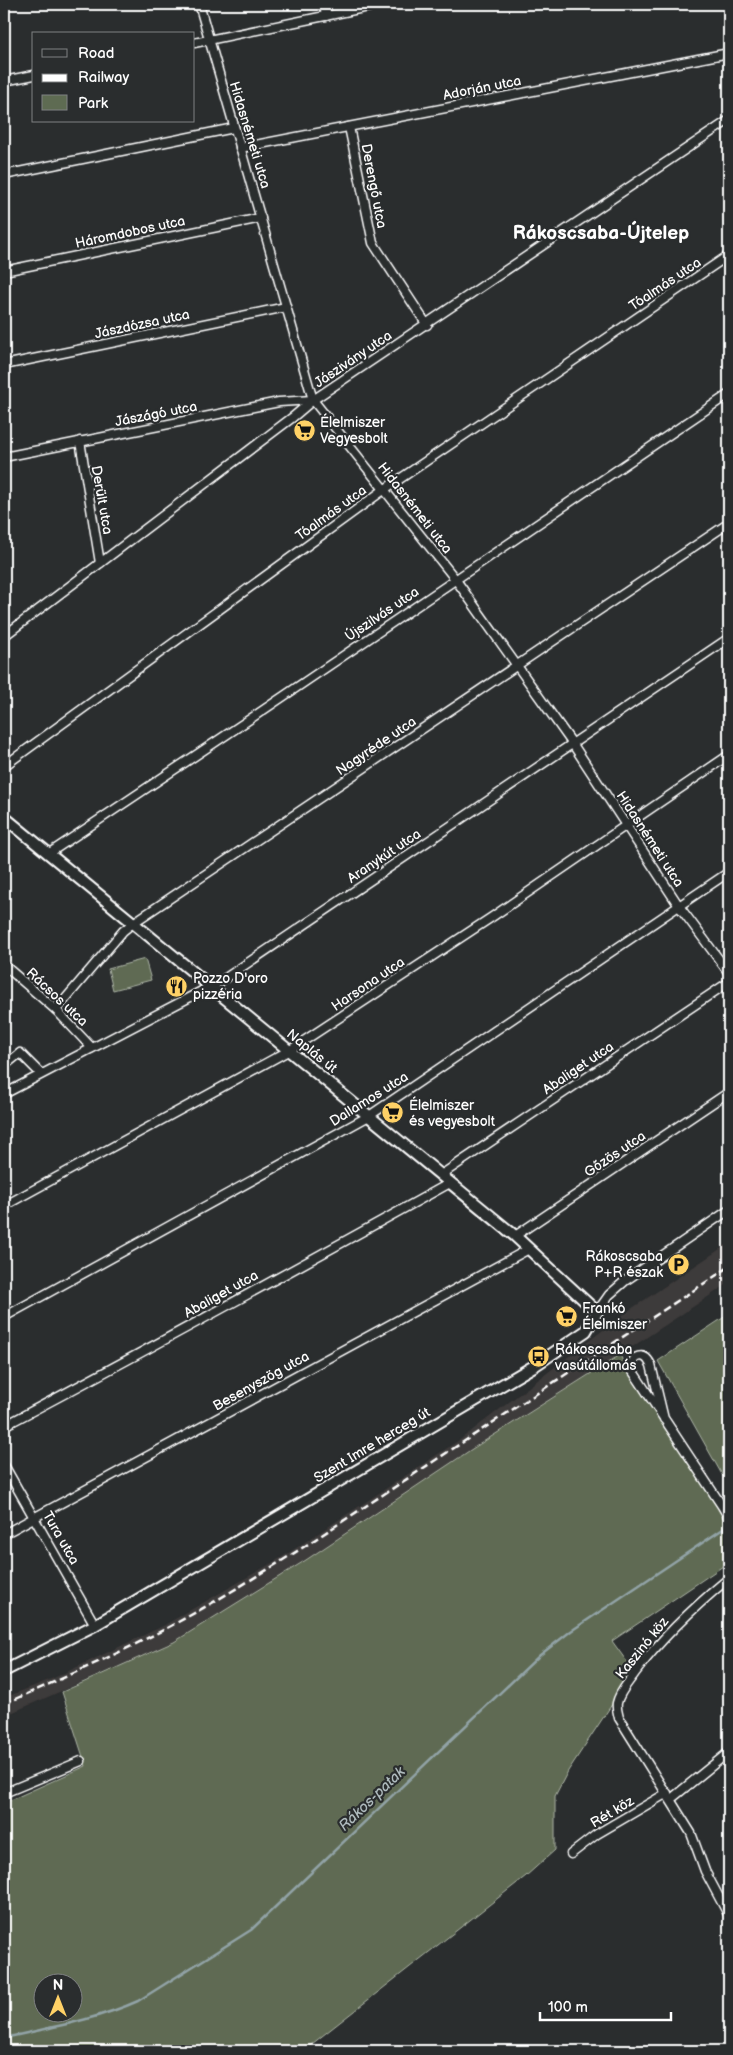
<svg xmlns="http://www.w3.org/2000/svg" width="733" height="2055" viewBox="0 0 733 2055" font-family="'Balsamiq Sans',sans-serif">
	<rect width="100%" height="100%" fill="#2a2d2e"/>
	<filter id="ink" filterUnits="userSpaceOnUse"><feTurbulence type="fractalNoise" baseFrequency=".02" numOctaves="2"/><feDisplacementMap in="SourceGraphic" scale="10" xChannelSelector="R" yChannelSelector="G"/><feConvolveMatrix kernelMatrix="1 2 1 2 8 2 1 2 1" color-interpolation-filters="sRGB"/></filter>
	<g filter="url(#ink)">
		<path fill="#3e3a3a" d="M 729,1243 L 729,1283 L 620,1355 L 472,1449 L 306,1560 L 174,1642 L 4,1716 L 4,1698 L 54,1678 L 163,1626 L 284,1556 L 461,1439 L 628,1311 Z"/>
		<g fill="#5e6b52" stroke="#aeb5a8" fill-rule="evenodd">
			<path d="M 145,959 L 151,980 L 113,990 L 108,969 Z"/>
			<path d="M 729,1314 L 729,1487 L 658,1361 Z"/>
			<path d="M 620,1355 L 629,1374 L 729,1525 L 729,1562 L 612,1641 L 635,1673 L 624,1686 L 568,1771 L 555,1796 L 555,1850 L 526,1876 L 303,2051 L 4,2051 L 4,1803 L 86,1766 L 62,1692 L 174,1642 L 306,1560 L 472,1449 ZM 42,1982 L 72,1982 L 72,2012 L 42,2012 Z"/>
		</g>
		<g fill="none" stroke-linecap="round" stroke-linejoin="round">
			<path stroke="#92a3a7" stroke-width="2.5" d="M 4,2038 C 48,2028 96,2020 138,2001 L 251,1930 L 540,1655 L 571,1631 L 729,1525"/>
			<defs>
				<g id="minor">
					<path d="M 199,4 L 313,400 L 456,580 L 572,743 L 679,906 L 729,973"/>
					<path d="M 324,4 L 326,16"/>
					<path d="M 194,43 L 383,4"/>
					<path d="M 4,81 L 34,75"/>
					<path d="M 349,127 L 373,243 L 427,325"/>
					<path d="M 240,148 L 729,53"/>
					<path d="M 4,175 L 234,128"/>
					<path d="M 4,271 L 261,218"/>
					<path d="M 4,365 L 286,307"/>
					<path d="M 80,441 L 100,563"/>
					<path d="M 4,457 L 279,402 L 313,400"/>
					<path d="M 4,636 L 293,417 L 313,400 L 729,120"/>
					<path d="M 4,766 L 385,489 L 729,255"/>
					<path d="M 48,854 L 256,715 L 729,394"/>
					<path d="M 4,965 L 56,1010 L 92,1048"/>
					<path d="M 56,1010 L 123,931 L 133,923 L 729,523"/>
					<path d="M 4,1066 L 20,1053 L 41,1074"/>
					<path d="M 4,1094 L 221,981 L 729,638"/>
					<path d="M 441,1175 L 729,982"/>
					<path d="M 4,1206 L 290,1050 L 492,917 L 729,755"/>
					<path d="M 515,1236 L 729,1092"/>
					<path d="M 597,1312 L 609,1295 L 625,1281 L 729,1210"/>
					<path d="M 4,1317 L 369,1116 L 729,872"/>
					<path d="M 664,1419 L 651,1365 C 647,1357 643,1354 635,1358 L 631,1365 L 632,1370 L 722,1506 L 729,1518"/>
					<path d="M 4,1426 C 153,1347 302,1265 450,1183"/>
					<path d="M 4,1465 L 95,1625"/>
					<path d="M 4,1534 L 529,1249"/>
					<path d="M 729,1578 C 694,1607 662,1637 635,1673 C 629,1682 619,1692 617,1703 C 616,1708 618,1713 619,1718 L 691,1833 L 705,1871 L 729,1916"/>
					<path d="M 4,1793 L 81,1761"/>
					<path d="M 671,1799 L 729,1752"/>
					<path d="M 571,1854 L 597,1834 L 667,1793"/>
				</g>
				<path id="tertiary" d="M 4,817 L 515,1236 L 597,1312 L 586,1331 L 534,1366 L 95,1625 L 4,1671"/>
			</defs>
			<use href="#minor" stroke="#fff" stroke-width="11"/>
			<use href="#tertiary" stroke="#fff" stroke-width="14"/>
			<use href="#minor" stroke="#2a2d2e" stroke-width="8"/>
			<use href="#tertiary" stroke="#2a2d2e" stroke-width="10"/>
			<path stroke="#fff" stroke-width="2.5" stroke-dasharray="8 4" stroke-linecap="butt" d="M 4,1704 C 59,1680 114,1656 167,1628 C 212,1604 256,1577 299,1550 L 729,1267"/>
		</g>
	</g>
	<defs>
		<symbol id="supermarket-disc" viewBox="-11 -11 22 22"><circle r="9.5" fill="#ffd166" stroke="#2a2d2e"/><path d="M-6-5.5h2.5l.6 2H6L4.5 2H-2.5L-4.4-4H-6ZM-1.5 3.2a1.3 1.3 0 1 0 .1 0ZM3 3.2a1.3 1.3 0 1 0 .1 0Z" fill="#111"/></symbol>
		<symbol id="restaurant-disc" viewBox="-11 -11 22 22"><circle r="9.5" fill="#ffd166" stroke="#2a2d2e"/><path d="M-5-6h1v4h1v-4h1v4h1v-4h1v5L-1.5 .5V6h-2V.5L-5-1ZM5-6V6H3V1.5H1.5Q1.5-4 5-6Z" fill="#111"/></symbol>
		<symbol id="parking-disc" viewBox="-11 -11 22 22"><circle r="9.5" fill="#ffd166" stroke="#2a2d2e"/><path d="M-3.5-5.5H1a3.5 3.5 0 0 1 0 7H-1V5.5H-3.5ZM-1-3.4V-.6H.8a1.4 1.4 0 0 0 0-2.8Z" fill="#111"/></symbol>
		<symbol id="bus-disc" viewBox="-11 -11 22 22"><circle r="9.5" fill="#ffd166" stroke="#2a2d2e"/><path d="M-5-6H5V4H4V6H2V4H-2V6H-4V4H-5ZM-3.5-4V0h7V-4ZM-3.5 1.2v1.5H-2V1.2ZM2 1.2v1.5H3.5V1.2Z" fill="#111"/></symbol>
	</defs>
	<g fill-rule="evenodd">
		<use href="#supermarket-disc" x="292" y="418" width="25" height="25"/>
		<use href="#restaurant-disc" x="164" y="974" width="25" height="25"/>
		<use href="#supermarket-disc" x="380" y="1100" width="25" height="25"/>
		<use href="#parking-disc" x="666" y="1252" width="25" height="25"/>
		<use href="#supermarket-disc" x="554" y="1304" width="25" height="25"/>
		<use href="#bus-disc" x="526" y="1344" width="25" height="25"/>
	</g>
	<g text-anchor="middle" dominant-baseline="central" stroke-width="4.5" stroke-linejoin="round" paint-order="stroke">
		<g font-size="14" fill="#fff" stroke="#2a2d2e">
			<text transform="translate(482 88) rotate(-11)">Adorján utca</text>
			<text transform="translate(250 135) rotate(73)">Hidasnémeti utca</text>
			<text transform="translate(374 186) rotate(79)">Derengő utca</text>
			<text transform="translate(130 232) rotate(-12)">Háromdobos utca</text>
			<text transform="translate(665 284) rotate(-34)">Tóalmás utca</text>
			<text transform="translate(142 324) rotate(-12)">Jászdózsa utca</text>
			<text transform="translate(353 359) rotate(-34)">Jászivány utca</text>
			<text transform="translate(156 414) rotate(-11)">Jászágó utca</text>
			<text transform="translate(102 500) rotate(80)">Derült utca</text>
			<text transform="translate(415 508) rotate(52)">Hidasnémeti utca</text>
			<text transform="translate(331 513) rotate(-36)">Tóalmás utca</text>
			<text transform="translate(382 614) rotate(-34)">Újszilvás utca</text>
			<text transform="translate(376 746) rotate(-34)">Nagyréde utca</text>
			<text transform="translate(650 839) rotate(57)">Hidasnémeti utca</text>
			<text transform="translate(384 856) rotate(-34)">Aranykút utca</text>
			<text transform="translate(368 984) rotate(-34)">Harsona utca</text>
			<text transform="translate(57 997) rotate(43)">Rácsos utca</text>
			<text transform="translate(312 1051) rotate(39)">Naplás út</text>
			<text transform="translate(578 1068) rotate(-34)">Abaliget utca</text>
			<text transform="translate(369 1099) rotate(-32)">Dallamos utca</text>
			<text transform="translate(615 1154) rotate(-34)">Gőzös utca</text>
			<text transform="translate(221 1294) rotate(-29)">Abaliget utca</text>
			<text transform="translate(261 1381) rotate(-29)">Besenyszög utca</text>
			<text transform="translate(372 1445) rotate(-31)">Szent Imre herceg út</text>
			<text transform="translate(61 1538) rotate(60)">Tura utca</text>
			<text transform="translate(642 1648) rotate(-51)">Kaszinó köz</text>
			<text transform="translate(612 1812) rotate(-31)">Rét köz</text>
		</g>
		<g font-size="14" fill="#fff" stroke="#2a2d2e" text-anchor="start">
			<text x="320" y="422">Élelmiszer<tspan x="320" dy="16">Vegyesbolt</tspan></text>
			<text x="193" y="978">Pozzo D'oro<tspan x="193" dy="16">pizzéria</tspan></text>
			<text x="409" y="1105">Élelmiszer<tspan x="409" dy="16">és vegyesbolt</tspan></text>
			<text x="663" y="1256" text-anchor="end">Rákoscsaba<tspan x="663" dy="16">P+R észak</tspan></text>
			<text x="582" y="1308">Frankó<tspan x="582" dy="16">Élelmiszer</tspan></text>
			<text x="555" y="1349">Rákoscsaba<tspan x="555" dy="16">vasútállomás</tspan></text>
		</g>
		<g font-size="15" font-style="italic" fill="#aebabd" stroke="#2a2d2e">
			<text transform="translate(372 1799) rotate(-44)">Rákos-patak</text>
		</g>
		<g font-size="19" font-weight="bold" fill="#fff" stroke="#2a2d2e">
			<text x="601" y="233">Rákoscsaba-Újtelep</text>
		</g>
	</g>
	<rect width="733" height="2055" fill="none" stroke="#2a2d2e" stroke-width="20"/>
	<rect x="10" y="10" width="713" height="2035" fill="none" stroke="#fff" stroke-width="2" filter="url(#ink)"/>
	<rect x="32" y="32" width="162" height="90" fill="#2a2d2e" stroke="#7f8182"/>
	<rect x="42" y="49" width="25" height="8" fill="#2a2d2e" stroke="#7f8182"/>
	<text x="78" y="58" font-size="15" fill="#ffffff">Road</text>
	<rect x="42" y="74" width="25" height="8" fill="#ffffff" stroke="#7f8182"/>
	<text x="78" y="82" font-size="15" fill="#ffffff">Railway</text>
	<rect x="42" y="95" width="25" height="15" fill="#5e6b52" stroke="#7f8182"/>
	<text x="78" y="108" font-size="15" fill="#ffffff">Park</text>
	<g transform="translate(58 1998)"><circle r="24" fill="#2a2d2e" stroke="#7f8182"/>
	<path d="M0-4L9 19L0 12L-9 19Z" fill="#ffd166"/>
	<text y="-8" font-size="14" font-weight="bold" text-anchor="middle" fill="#ffffff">N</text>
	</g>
	<path d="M540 2012v8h131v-8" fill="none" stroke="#ffffff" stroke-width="2.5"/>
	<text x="548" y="2012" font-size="15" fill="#ffffff" stroke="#2a2d2e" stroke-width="4" paint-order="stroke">100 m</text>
</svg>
